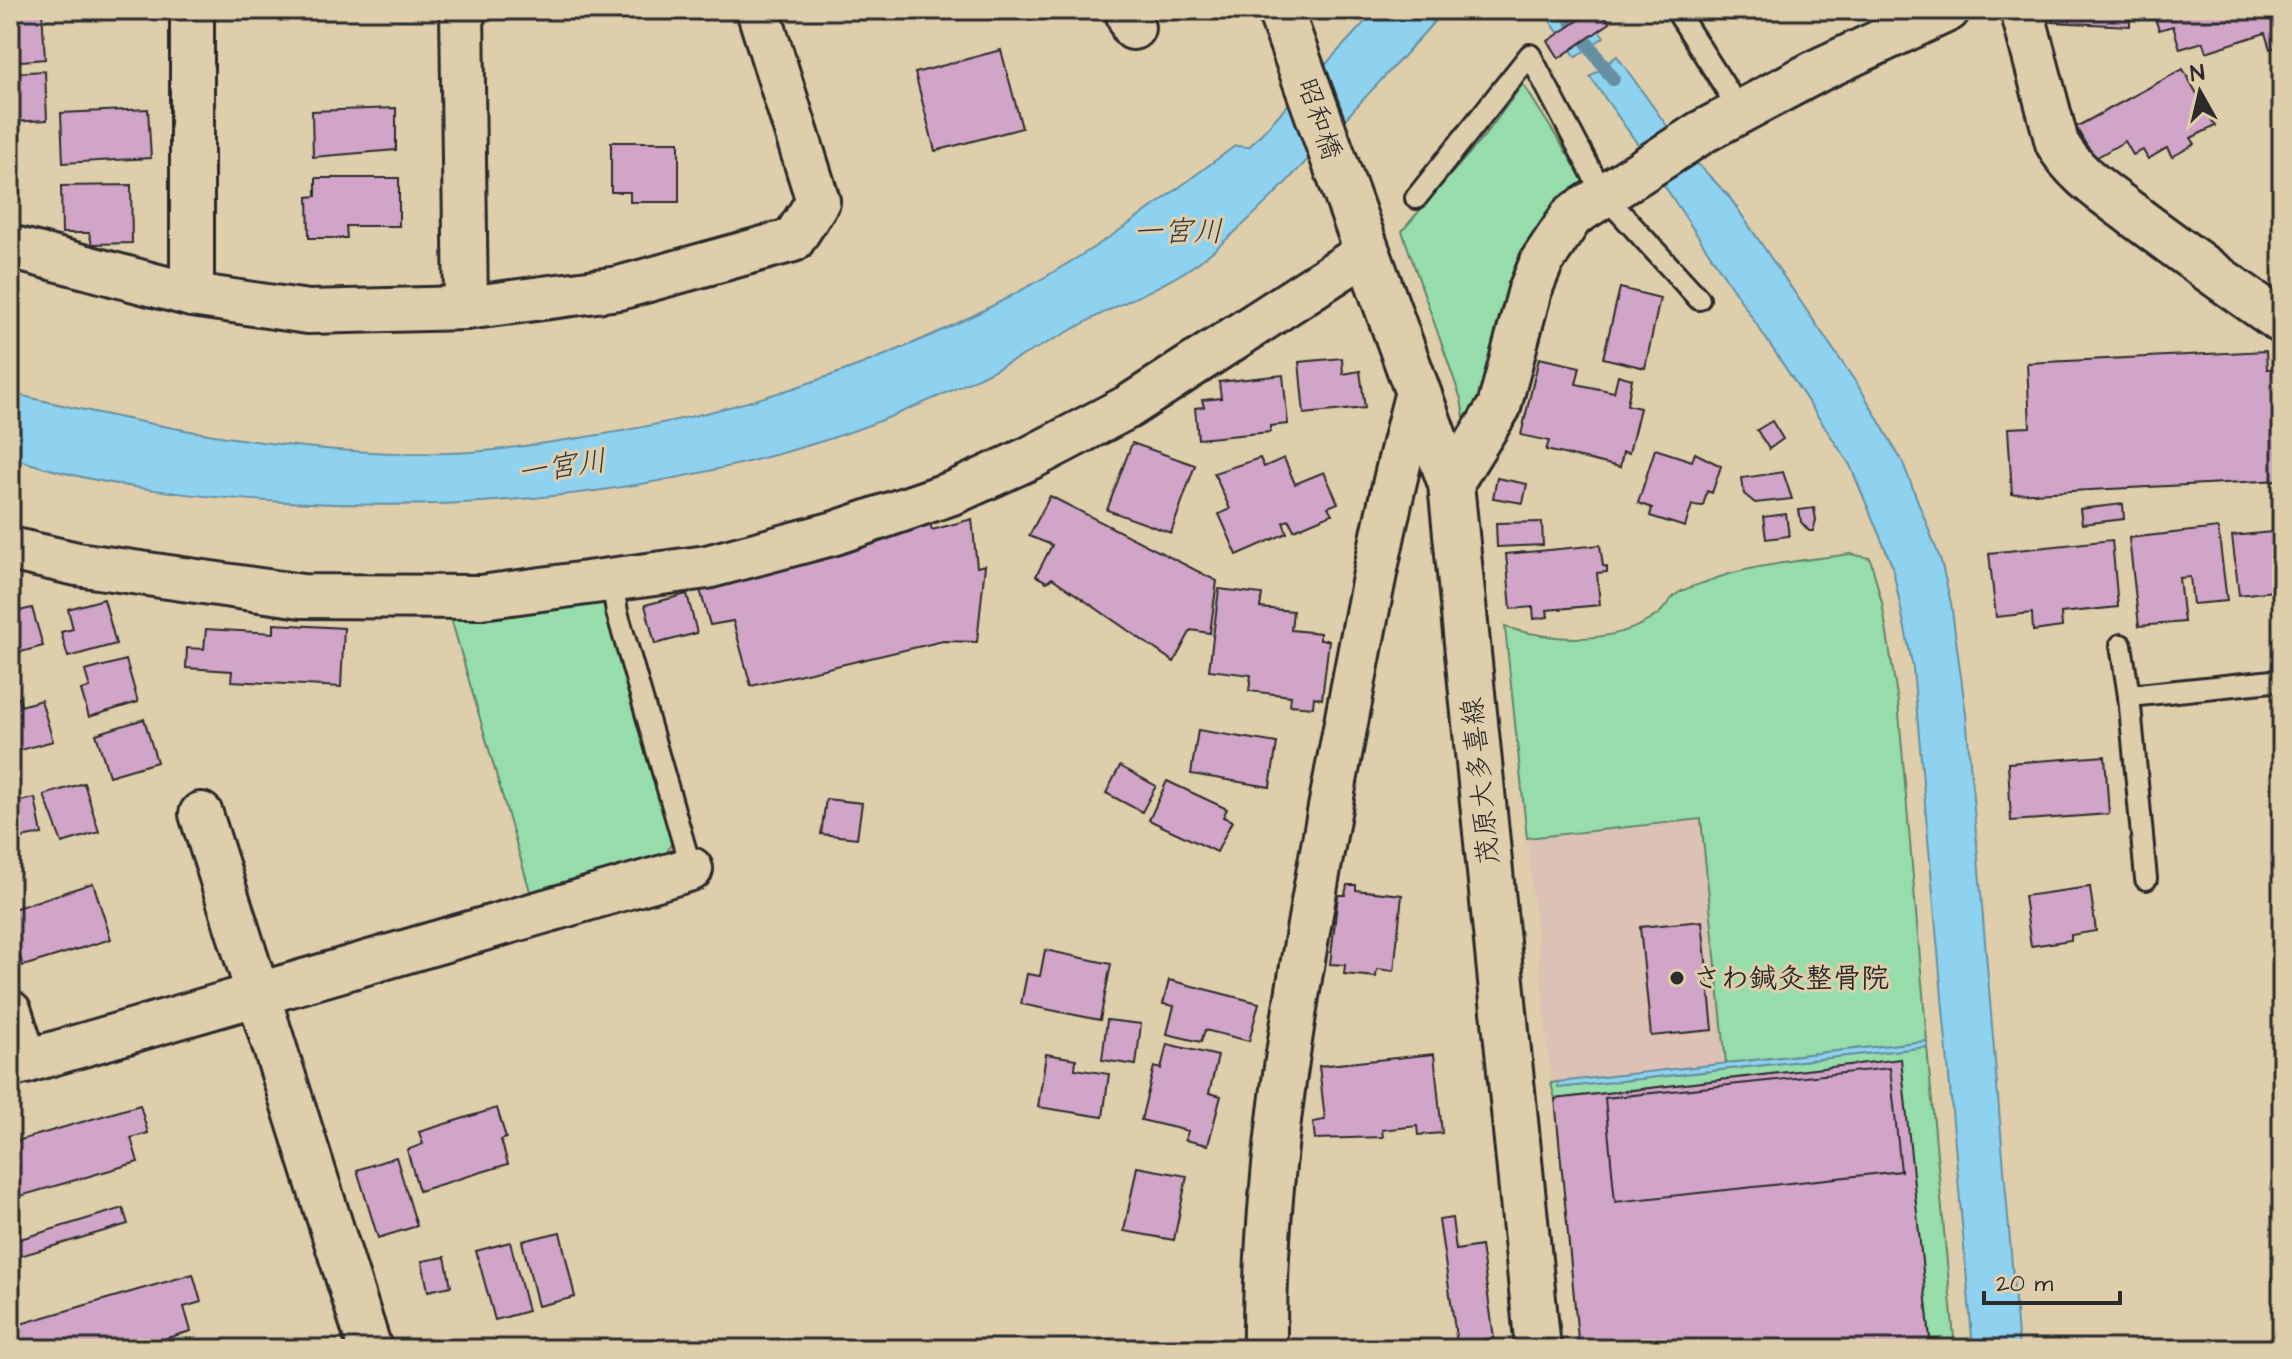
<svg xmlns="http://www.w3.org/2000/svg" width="2292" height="1359" viewBox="0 0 2292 1359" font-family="'Architects Daughter','Klee One',sans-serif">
	<rect width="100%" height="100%" fill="#dfceab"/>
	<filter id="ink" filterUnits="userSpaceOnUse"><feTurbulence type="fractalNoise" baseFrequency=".0125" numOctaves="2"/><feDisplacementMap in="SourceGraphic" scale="16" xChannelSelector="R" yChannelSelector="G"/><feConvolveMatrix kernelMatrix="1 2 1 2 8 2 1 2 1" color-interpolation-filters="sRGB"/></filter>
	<g filter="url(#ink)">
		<path fill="#dbc2b4" d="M 1701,819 L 1726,1063 L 1551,1083 L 1527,838 Z"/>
		<g fill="#97ddab" stroke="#61846b" stroke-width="2">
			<path d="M 1523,84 L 1589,188 L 1487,410 L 1466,429 L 1461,399 L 1402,231 L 1485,135 Z"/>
			<path d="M 1850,554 L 1870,558 L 1882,603 L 1898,702 L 1927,1041 L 1726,1063 L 1701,819 L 1527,838 L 1505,627 C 1552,641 1614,646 1657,615 C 1665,609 1670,598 1678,593 C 1686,588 1697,585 1706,582 C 1751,564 1803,561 1850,554 Z"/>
			<path d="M 600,591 L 674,837 L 663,862 L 532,898 L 448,608 Z"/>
			<path d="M 1927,1047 L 1955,1349 L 1931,1349 L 1900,1059 L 1555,1099 L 1551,1083 L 1558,1082 L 1559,1088 Z"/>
		</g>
		<g fill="#8ed2ef" stroke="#668fa1" stroke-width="2">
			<path d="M 1376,10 L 1444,10 C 1413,47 1380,81 1347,117 C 1300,168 1254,220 1199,262 C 1165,287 1122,302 1086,322 C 1002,368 914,412 823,441 C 649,495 467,512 286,502 C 193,497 98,487 10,457 L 10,393 C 153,427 302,457 450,453 C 491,452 532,445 573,439 C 752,413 926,352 1080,256 C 1134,223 1184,183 1235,146 L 1249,147 Z"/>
			<path d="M 1542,10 L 1584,10 L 1604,37 L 1576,57 Z"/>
			<path d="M 1617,56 L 1674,136 L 1644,153 L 1590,77 Z"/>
			<path d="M 1688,154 L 1728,195 L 1863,393 L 1903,463 L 1941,561 L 1951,603 L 1966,714 L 2019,1349 L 1973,1349 L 1913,668 L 1892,565 L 1850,465 L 1656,173 Z"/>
			<path d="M 1927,1041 L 1927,1047 L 1558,1088 L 1558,1082 Z"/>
		</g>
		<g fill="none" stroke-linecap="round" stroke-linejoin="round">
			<path stroke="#668fa1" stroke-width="14" d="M 1564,10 L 1613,79"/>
		</g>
		<g fill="#d1a5c8" stroke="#2b2b2b" stroke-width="2">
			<path d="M 10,10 L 42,10 L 45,59 L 10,62 Z"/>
			<path d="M 1594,10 L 1601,10 L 1610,23 L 1559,58 L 1548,41 Z"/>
			<path d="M 2045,10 L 2130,10 L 2130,26 L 2052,22 L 2052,11 Z"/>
			<path d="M 2152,10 L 2282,10 L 2282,46 L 2270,49 L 2265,33 L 2206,52 L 2203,42 L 2180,49 L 2173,26 L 2159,30 Z"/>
			<path d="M 1001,50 L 1022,128 L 935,151 L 915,73 Z"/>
			<path d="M 2183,69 L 2215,126 L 2191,138 L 2195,144 L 2172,157 L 2167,148 L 2148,159 L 2143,150 L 2133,155 L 2125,141 L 2094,159 L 2076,127 Z"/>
			<path d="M 45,71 L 47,120 L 10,122 L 10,73 Z"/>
			<path d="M 396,108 L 396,150 L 313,157 L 312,111 Z"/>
			<path d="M 148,109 L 151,158 L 63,163 L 61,113 Z"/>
			<path d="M 611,142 L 679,142 L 679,202 L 630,202 L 630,192 L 611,192 Z"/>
			<path d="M 316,178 L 399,178 L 399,226 L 346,226 L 347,238 L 309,238 L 308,197 L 316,196 Z"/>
			<path d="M 131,185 L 132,243 L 92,244 L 89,233 L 62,233 L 61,186 Z"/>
			<path d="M 1620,288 L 1660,298 L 1645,368 L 1603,358 Z"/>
			<path d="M 2266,351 L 2267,369 L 2282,369 L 2282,480 L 2012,494 L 2008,428 L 2030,427 L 2027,363 Z"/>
			<path d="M 1342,358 L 1343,374 L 1360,371 L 1365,408 L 1304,414 L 1299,362 Z"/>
			<path d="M 1539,358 L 1580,367 L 1576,384 L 1614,392 L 1618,375 L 1632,379 L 1627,405 L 1640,408 L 1629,453 L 1623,452 L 1620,467 L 1546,450 L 1549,441 L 1521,435 Z"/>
			<path d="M 1283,375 L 1288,424 L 1270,426 L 1270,432 L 1198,439 L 1195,408 L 1204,407 L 1202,400 L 1221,398 L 1219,382 Z"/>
			<path d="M 1772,421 L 1783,439 L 1769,449 L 1757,430 Z"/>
			<path d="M 1132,443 L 1195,465 L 1171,533 L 1107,510 Z"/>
			<path d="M 1655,449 L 1692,461 L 1695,453 L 1721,466 L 1712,493 L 1707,491 L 1703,506 L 1692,505 L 1685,527 L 1650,516 L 1652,508 L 1638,503 Z"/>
			<path d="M 1260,458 L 1264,467 L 1284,458 L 1295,484 L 1324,472 L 1338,503 L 1328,507 L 1332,514 L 1294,530 L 1289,520 L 1283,522 L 1287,533 L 1237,555 L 1219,514 L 1230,509 L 1214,473 Z"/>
			<path d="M 1783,472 L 1792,499 L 1755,503 L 1744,494 L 1742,478 Z"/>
			<path d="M 1497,478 L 1527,484 L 1523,503 L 1493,498 Z"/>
			<path d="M 1050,496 L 1217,581 L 1210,633 L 1191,630 L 1174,662 L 1052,578 L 1047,582 L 1036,576 L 1052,545 L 1029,536 Z"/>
			<path d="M 2123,504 L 2124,519 L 2082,524 L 2080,509 Z"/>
			<path d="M 1814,508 L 1816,520 L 1813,531 L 1809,531 L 1801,522 L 1799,510 Z"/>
			<path d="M 1786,514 L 1789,536 L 1766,539 L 1763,517 Z"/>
			<path d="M 972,519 L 977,567 L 985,565 L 977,642 L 943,641 L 751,686 L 733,621 L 710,625 L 699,586 L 930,523 L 932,530 Z"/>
			<path d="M 1542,522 L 1543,545 L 1497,547 L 1496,523 Z"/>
			<path d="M 2218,528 L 2227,601 L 2193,604 L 2190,577 L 2179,578 L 2184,622 L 2139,626 L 2129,538 Z"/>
			<path d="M 2282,531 L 2282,590 L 2239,595 L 2232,536 Z"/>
			<path d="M 2112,540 L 2118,607 L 2061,613 L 2062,627 L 2033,631 L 2032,613 L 1996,617 L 1989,553 Z"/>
			<path d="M 1600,545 L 1603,566 L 1607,567 L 1607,572 L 1597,573 L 1600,605 L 1547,610 L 1548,617 L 1534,619 L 1533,607 L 1511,609 L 1506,554 Z"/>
			<path d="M 1219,589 L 1262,594 L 1260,608 L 1293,611 L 1291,630 L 1320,633 L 1320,640 L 1329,640 L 1322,699 L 1314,697 L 1313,707 L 1290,705 L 1291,696 L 1249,691 L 1251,675 L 1209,670 Z"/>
			<path d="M 10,593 L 15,612 L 32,608 L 43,646 L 10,655 Z"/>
			<path d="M 687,594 L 697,633 L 655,644 L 645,605 Z"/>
			<path d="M 104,599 L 116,644 L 68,657 L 61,632 L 73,629 L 68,609 Z"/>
			<path d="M 274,624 L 344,628 L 341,687 L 231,681 L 232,671 L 186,668 L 187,648 L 204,649 L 206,629 L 274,633 Z"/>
			<path d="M 126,660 L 138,702 L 89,717 L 81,690 L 90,688 L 85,671 Z"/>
			<path d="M 19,698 L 21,706 L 41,700 L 53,741 L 10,753 L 10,701 Z"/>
			<path d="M 144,719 L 157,762 L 109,776 L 96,734 Z"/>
			<path d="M 1198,730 L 1277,743 L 1270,787 L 1191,774 Z"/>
			<path d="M 2105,756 L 2109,814 L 2011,821 L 2008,763 Z"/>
			<path d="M 1120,766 L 1156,786 L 1142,812 L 1106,793 Z"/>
			<path d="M 1167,781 L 1227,809 L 1223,817 L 1232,821 L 1217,852 L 1149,820 Z"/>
			<path d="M 84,783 L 99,832 L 62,843 L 44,795 Z"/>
			<path d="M 35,798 L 42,834 L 16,839 L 19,853 L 10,855 L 10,803 Z"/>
			<path d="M 826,799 L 862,803 L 857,838 L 821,834 Z"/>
			<path d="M 93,883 L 111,939 L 23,966 L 10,924 L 10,910 Z"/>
			<path d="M 1347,885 L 1356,885 L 1356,890 L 1402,895 L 1394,971 L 1377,969 L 1376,977 L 1344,974 L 1345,965 L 1330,964 L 1338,895 L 1345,895 Z"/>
			<path d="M 2090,887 L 2096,931 L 2071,935 L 2071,940 L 2031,946 L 2024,896 Z"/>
			<path d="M 1702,921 L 1713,1030 L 1651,1036 L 1640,927 Z"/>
			<path d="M 1045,950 L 1111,964 L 1100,1020 L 1021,1004 L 1027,974 L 1040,976 Z"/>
			<path d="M 1169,980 L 1259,1003 L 1249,1041 L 1205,1030 L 1201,1042 L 1167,1034 L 1174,1006 L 1163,1004 Z"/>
			<path d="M 1107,1020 L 1141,1024 L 1136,1065 L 1102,1060 Z"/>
			<path d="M 1167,1044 L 1218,1056 L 1209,1093 L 1221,1096 L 1208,1145 L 1185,1140 L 1188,1131 L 1141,1120 L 1154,1067 L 1161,1069 Z"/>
			<path d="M 1046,1054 L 1076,1059 L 1075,1069 L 1109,1074 L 1103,1117 L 1038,1107 Z"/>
			<path d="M 1434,1054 L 1442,1133 L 1418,1135 L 1417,1126 L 1382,1130 L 1383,1137 L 1315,1139 L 1313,1122 L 1325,1120 L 1319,1066 Z"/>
			<path d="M 1901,1059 L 1931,1349 L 1579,1349 L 1555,1099 Z"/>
			<path d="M 1890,1068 L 1901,1171 L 1615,1202 L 1605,1098 Z"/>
			<path d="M 140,1105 L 148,1133 L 131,1138 L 138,1162 L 10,1199 L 10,1143 Z"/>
			<path d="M 497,1108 L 506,1138 L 501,1140 L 508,1164 L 419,1191 L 407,1150 L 423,1144 L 419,1132 Z"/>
			<path d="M 396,1157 L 417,1226 L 378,1238 L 357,1170 Z"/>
			<path d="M 1137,1167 L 1187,1176 L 1174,1240 L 1124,1231 Z"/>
			<path d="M 123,1208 L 128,1224 L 10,1259 L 10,1242 Z"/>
			<path d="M 1452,1218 L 1456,1250 L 1481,1246 L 1494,1338 L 1457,1343 L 1439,1220 Z"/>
			<path d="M 560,1232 L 575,1297 L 538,1306 L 522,1241 Z"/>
			<path d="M 510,1242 L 528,1311 L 495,1320 L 476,1251 Z"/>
			<path d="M 445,1257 L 451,1286 L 428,1291 L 422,1261 Z"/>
			<path d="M 193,1274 L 201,1302 L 184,1307 L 191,1331 L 129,1349 L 10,1349 L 10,1327 Z"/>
		</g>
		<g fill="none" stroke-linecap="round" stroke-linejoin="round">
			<defs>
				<g id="lane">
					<path d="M 1676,10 L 1741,112"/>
					<path d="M 1416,198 L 1530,55 L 1603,194 L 1699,299"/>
					<path d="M 612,580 L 617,612 L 691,869"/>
					<path d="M 2121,645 L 2129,696 L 2146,879"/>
					<path d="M 2129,696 L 2282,680"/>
				</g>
				<g id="street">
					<path d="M 462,10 L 466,308"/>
					<path d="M 1126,10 L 1133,28"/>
					<path d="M 2022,10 L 2057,143 C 2075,176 2108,195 2137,218 C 2185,254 2233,288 2282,322"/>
					<path d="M 10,247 L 192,295 L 308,312 L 466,308 L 619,288 L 793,240 L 818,201 L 758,10"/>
					<path d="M 192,295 L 192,10"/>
					<path d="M 1451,484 L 1499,407 L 1530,290 L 1542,261 L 1572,216 L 1702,132 L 1819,70 L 1948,10"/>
					<path d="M 10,549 L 77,564 L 302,596 L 481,597 L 707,567 L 835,533 L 955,492 L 1032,457 L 1128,407 L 1367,252"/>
					<path d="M 201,814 L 370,1349"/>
					<path d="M 10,1012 L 26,1062"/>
					<path d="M 10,1066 L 691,869"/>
					<path d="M 1265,1349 C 1263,1169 1297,990 1329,813 C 1356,672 1380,531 1417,392"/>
				</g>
				<path id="primary" d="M 1280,10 L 1451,484 L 1538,1349"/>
			</defs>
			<use href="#lane" stroke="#2b2b2b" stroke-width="26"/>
			<use href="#street" stroke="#2b2b2b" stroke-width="48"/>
			<use href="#primary" stroke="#2b2b2b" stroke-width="50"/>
			<use href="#lane" stroke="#dfceab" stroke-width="20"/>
			<use href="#street" stroke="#dfceab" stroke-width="42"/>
			<use href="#primary" stroke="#dfceab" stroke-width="44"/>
		</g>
	</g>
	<circle fill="#2b2b2b" stroke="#dfceab" stroke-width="3" cx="1677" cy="978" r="8"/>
	<g text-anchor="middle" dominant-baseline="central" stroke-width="6" stroke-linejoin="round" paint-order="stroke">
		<g font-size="28" fill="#2b2b2b" stroke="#dfceab">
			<text transform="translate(1319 119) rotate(71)">昭和橋</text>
			<text transform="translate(1481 781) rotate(-96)">茂原大多喜線</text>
		</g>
		<g font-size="28" font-weight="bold" fill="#2b2b2b" stroke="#dfceab" text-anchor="start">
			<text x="1693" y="978">さわ鍼灸整骨院</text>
		</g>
		<g font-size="30" font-style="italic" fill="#353c3f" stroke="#dfceab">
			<text x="1178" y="232">一宮川</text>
			<text transform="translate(562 467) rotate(-8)">一宮川</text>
		</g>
	</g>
	<rect width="2292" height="1359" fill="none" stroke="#dfceab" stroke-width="40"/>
	<rect x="20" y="20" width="2252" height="1319" fill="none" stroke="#2b2b2b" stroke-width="3" filter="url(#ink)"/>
	<g transform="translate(2200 92) rotate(352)" stroke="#dfceab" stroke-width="6" paint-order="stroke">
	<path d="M0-6L14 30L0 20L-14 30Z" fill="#2b2b2b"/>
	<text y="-12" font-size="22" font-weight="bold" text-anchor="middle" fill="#2b2b2b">N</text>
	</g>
	<path d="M1984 1291v12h136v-12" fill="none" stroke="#2b2b2b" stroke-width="4"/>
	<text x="1996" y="1291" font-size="24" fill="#2b2b2b" stroke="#dfceab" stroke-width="6" paint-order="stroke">20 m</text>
</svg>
